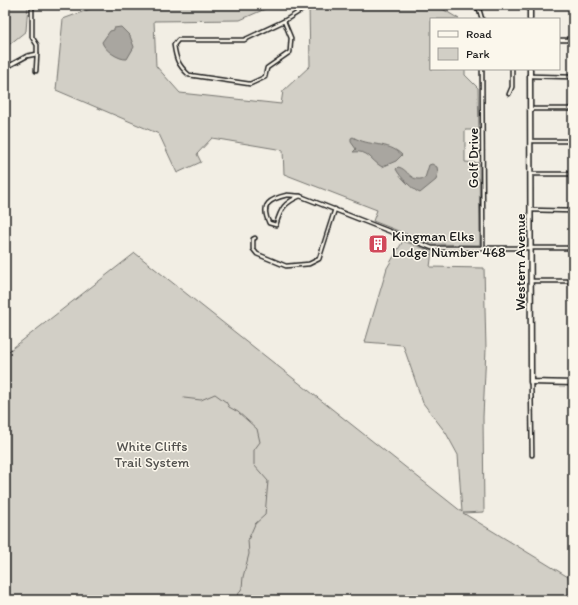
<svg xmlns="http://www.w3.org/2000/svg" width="578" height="605" viewBox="0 0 578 605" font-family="Itim,sans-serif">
	<rect width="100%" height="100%" fill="#f2eee4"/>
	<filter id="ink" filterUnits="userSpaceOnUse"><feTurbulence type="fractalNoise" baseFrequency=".025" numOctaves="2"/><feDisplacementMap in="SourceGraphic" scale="8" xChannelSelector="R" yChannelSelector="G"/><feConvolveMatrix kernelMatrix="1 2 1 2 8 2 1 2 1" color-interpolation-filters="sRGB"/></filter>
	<g filter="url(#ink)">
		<g fill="#d2cfc6" stroke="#777671">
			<path d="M 5,5 L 28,5 L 26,31 L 5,48 Z"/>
			<path d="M 101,5 L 274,5 L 240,20 L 154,21 L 156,66 L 180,93 L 281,104 L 283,91 L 310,66 L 309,5 L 436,5 L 459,19 L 431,19 L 431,69 L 465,69 L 465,75 L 478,88 L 479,130 L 465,130 L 465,162 L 479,163 L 480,244 L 478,245 L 432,244 L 373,221 L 377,210 L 284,174 L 283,150 L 212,138 L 197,154 L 201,162 L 177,173 L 159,134 L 56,90 L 63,19 Z"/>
			<path d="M 403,241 L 432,251 L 430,267 L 484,268 L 486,349 L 483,417 L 484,512 L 463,513 L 573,580 L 573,600 L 5,600 L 5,354 L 135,253 L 462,512 L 458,455 L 446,433 L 423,403 L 403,345 L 365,342 L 387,268 Z"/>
		</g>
		<g fill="#a9a6a0" stroke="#716f6b">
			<path d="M 121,27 L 130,36 L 134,47 L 127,59 C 119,60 104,50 102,42 L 110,31 L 114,30 L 114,28 Z"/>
			<path d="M 353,137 C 369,147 388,141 402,155 L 396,161 L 382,167 C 370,160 369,150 353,152 L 356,149 L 351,142 L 351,138 Z"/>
			<path d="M 432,164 L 437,167 L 438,173 L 436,180 L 420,193 C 414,191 399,176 396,169 L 398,167 C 409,169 409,183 425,178 L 429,165 Z"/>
		</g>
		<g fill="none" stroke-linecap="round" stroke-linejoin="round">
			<path stroke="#716f6b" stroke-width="1" d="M 184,398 L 201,400 L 215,394 L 226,402 L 229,407 L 238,412 L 257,429 L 260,442 L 254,450 L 254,465 L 268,481 L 265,515 L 255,524 L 248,540 L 249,554 L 243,577 L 242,588 L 235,600"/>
			<defs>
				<g id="street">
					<path d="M 472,5 L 479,9"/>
					<path d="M 479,9 L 482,19"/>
					<path d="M 479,9 L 484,5"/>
					<path d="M 284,21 L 291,38 L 290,52 L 267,68 L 265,77 L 250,84 L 189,75 C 178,65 176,59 174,45 L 178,40 L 244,40 Z"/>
					<path d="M 284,21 L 302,10 L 304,5"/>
					<path d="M 559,40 L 573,40"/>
					<path d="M 5,68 L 27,56 L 37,54 L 37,45 L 32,37 L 32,5"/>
					<path d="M 482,69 L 483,248"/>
					<path d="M 36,71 L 37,54"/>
					<path d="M 530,76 L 573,77"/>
					<path d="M 509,94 L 512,87 L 512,69"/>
					<path d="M 530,109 L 573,109"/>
					<path d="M 530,141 L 573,141"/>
					<path d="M 530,174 L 573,174"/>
					<path d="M 287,195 L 300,196 C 284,203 281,208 276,225 L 269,223 C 260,204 270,199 287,195 Z"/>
					<path d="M 300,196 L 432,248 L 573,248"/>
					<path d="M 531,210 L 573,211"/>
					<path d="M 255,238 L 253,239 L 253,249 L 257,254 L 286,266 L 309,264 L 319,259 L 335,209"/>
					<path d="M 531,281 L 573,281"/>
					<path d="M 531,382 L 532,455"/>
				</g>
				<g id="secondary">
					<path d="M 530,5 L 530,19"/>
					<path d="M 530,69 L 531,382 L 573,383"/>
				</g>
			</defs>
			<use href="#street" stroke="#1c1c1c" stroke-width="5.5"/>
			<use href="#secondary" stroke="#1c1c1c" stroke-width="7"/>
			<use href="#street" stroke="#fbf7ec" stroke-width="2.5"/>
			<use href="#secondary" stroke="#fbf7ec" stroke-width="4"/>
		</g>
	</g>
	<defs>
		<symbol id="building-square" viewBox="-11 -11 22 22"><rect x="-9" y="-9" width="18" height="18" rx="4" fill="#d1495b" stroke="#fbf7ec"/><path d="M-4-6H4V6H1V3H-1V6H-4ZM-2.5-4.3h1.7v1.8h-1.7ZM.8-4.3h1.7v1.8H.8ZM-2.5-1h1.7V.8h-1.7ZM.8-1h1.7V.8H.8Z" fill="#fff"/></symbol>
	</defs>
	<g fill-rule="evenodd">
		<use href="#building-square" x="367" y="233" width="22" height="22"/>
	</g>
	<g text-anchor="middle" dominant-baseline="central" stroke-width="3" stroke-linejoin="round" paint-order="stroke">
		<g font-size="14" fill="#1c1c1c" stroke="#fbf7ec">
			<text transform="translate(473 158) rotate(-90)">Golf Drive</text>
			<text transform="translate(520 262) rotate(-90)">Western Avenue</text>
		</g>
		<g font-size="14" fill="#1c1c1c" stroke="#fbf7ec" text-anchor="start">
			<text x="392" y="236">Kingman Elks<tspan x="392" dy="16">Lodge Number 468</tspan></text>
		</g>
		<g font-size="14" fill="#53524f" stroke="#fbf7ec">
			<text x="152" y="446">White Cliffs<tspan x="152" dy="16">Trail System</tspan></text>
		</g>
	</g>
	<rect width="578" height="605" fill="none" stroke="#fbf7ec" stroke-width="20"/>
	<rect x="10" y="10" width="558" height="585" fill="none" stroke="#1c1c1c" stroke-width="1.5" filter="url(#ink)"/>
	<rect x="430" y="18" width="130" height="52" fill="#fbf7ec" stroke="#a29f99"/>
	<rect x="438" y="31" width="20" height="6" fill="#fbf7ec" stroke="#a29f99"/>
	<text x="466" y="38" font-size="12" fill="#1c1c1c">Road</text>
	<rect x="438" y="48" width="20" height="12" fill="#d2cfc6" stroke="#a29f99"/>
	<text x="466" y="58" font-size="12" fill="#1c1c1c">Park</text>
</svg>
